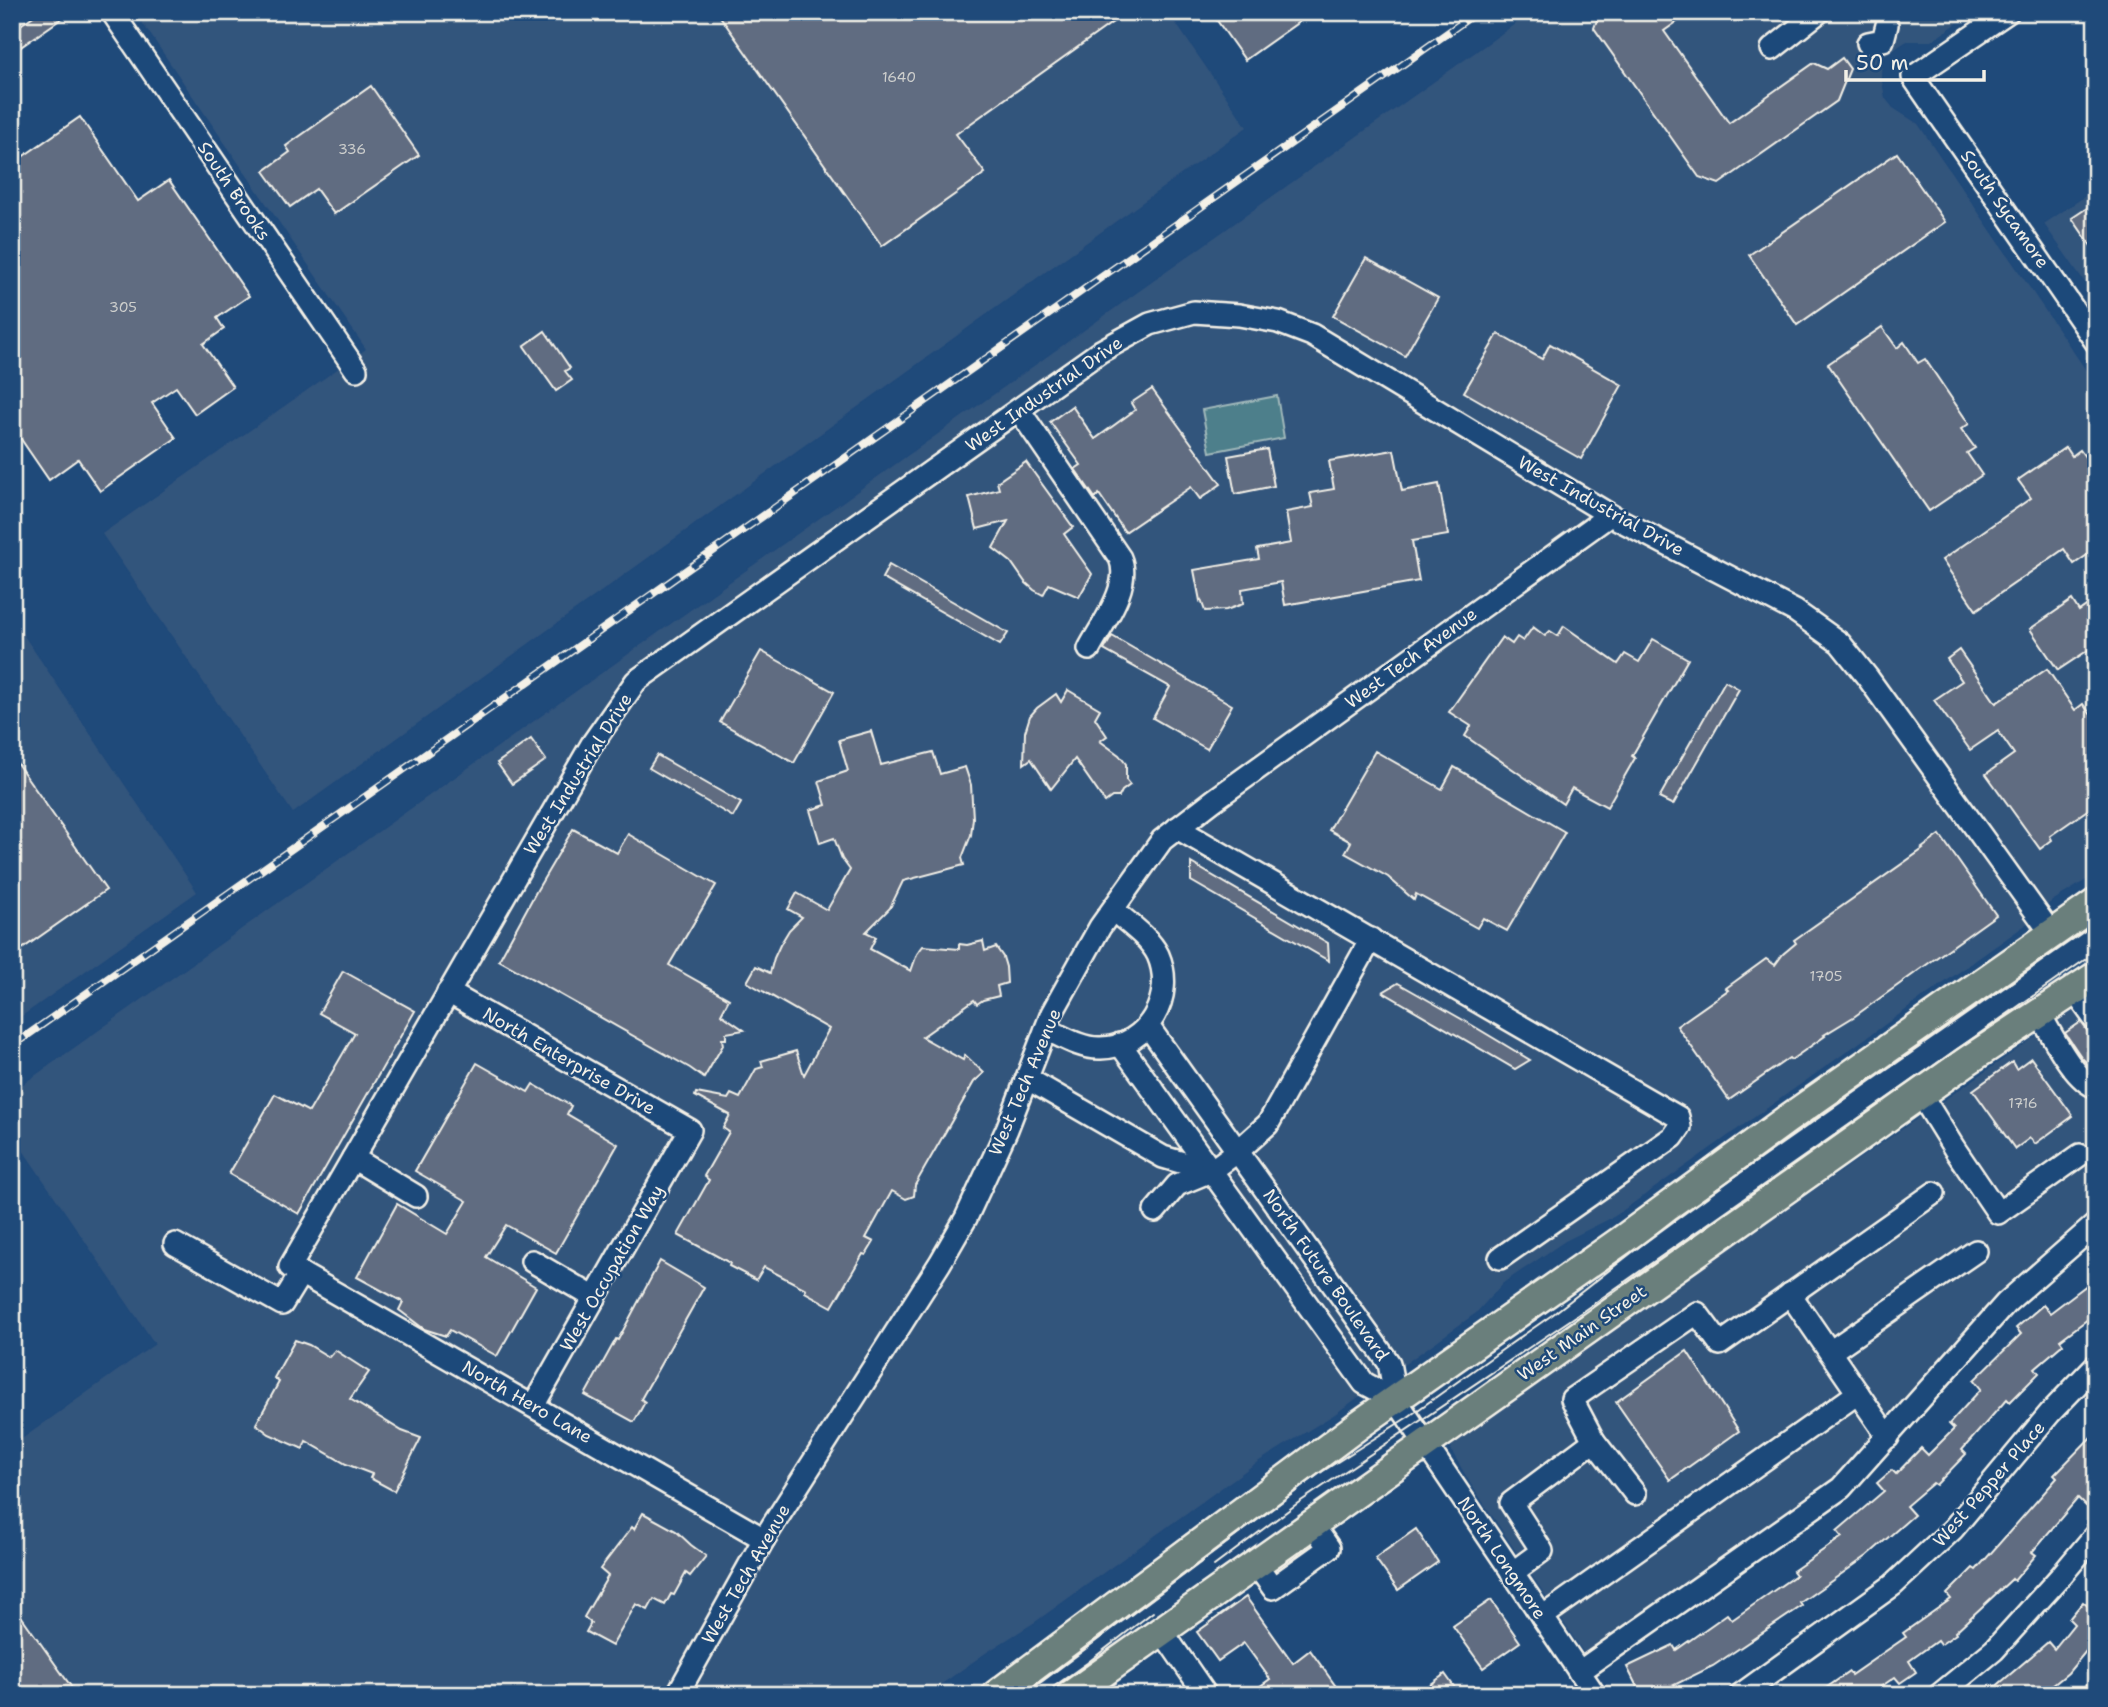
<svg xmlns="http://www.w3.org/2000/svg" width="2108" height="1707" viewBox="0 0 2108 1707" font-family="'Shantell Sans',sans-serif">
	<rect width="100%" height="100%" fill="#1f4a7a"/>
	<filter id="ink" filterUnits="userSpaceOnUse"><feTurbulence type="fractalNoise" baseFrequency=".0143" numOctaves="2"/><feDisplacementMap in="SourceGraphic" scale="14" xChannelSelector="R" yChannelSelector="G"/><feConvolveMatrix kernelMatrix="1 2 1 2 8 2 1 2 1" color-interpolation-filters="sRGB"/></filter>
	<g filter="url(#ink)">
		<g fill="#33547c">
			<path d="M 135,12 L 1168,12 L 1247,127 L 293,813 L 102,534 L 366,349 Z"/>
			<path d="M 1532,12 L 1973,12 L 1932,41 L 1907,41 L 1882,57 L 1881,76 L 1885,98 L 1893,108 L 1918,124 L 2096,385 L 2096,874 L 2052,901 L 2024,926 L 1615,1216 L 1565,1241 L 1503,1283 L 1476,1313 L 1335,1414 L 1256,1463 L 1035,1622 L 987,1652 L 926,1695 L 12,1695 L 12,1446 L 155,1344 L 12,1134 L 12,1092 Z"/>
			<path d="M 2096,189 L 2096,298 L 2044,224 Z"/>
			<path d="M 12,618 L 197,892 L 12,1023 Z"/>
			<path d="M 2096,995 L 2096,1234 L 2022,1297 L 1850,1491 L 1594,1668 L 1470,1483 L 1451,1450 L 1454,1439 Z"/>
		</g>
		<path fill="#4d7f8b" stroke="#a0b8ba" stroke-width="2" d="M 1277,396 L 1284,438 L 1210,452 L 1202,410 Z"/>
		<g fill="#616c81" stroke="#f4f1e8" stroke-width="2">
			<path d="M 39,12 L 71,12 L 12,53 L 12,31 Z"/>
			<path d="M 717,12 L 1127,12 L 956,134 L 985,173 L 882,246 Z"/>
			<path d="M 1211,12 L 1313,12 L 1245,60 Z"/>
			<path d="M 1600,12 L 1691,12 L 1664,31 L 1729,123 L 1814,63 L 1827,69 L 1842,58 L 1850,69 L 1837,101 L 1719,184 L 1699,177 L 1594,28 Z"/>
			<path d="M 371,86 L 419,155 L 334,214 L 316,189 L 290,207 L 264,171 L 290,152 L 286,146 Z"/>
			<path d="M 80,117 L 138,201 L 169,180 L 249,296 L 217,318 L 224,329 L 203,344 L 233,387 L 195,414 L 176,387 L 152,403 L 176,438 L 100,491 L 78,459 L 49,480 L 12,426 L 12,164 Z"/>
			<path d="M 1897,153 L 1945,222 L 1797,325 L 1749,255 Z"/>
			<path d="M 2096,202 L 2096,253 L 2072,218 Z"/>
			<path d="M 1366,258 L 1438,298 L 1405,356 L 1333,316 Z"/>
			<path d="M 1882,327 L 1897,348 L 1904,342 L 1918,363 L 1925,359 L 1969,424 L 1961,429 L 1975,448 L 1967,453 L 1982,475 L 1929,511 L 1828,364 Z"/>
			<path d="M 545,331 L 570,368 L 565,371 L 572,380 L 556,391 L 524,346 Z"/>
			<path d="M 1498,334 L 1542,359 L 1550,344 L 1622,385 L 1581,459 L 1464,392 Z"/>
			<path d="M 1152,389 L 1221,484 L 1200,499 L 1191,487 L 1125,532 L 1099,494 L 1095,498 L 1075,469 L 1081,465 L 1050,422 L 1072,406 L 1095,439 L 1135,410 L 1131,403 Z"/>
			<path d="M 2066,447 L 2072,456 L 2080,450 L 2096,472 L 2089,479 L 2096,490 L 2096,549 L 2074,564 L 2064,549 L 1976,610 L 1942,560 L 2031,498 L 2018,480 Z"/>
			<path d="M 1267,449 L 1274,486 L 1235,494 L 1228,456 Z"/>
			<path d="M 1394,450 L 1402,491 L 1439,484 L 1448,535 L 1412,541 L 1419,581 L 1285,605 L 1281,582 L 1242,589 L 1243,604 L 1226,610 L 1205,611 L 1201,600 L 1200,601 L 1194,570 L 1259,559 L 1257,549 L 1291,543 L 1286,512 L 1313,507 L 1310,493 L 1334,489 L 1329,461 Z"/>
			<path d="M 1026,462 L 1073,527 L 1064,534 L 1092,574 L 1079,597 L 1049,584 L 1043,595 L 1034,590 L 1025,582 L 1011,562 L 993,548 L 1008,521 L 977,529 L 969,497 L 999,489 L 997,482 Z"/>
			<path d="M 889,565 L 1008,633 L 1000,645 L 882,578 Z"/>
			<path d="M 2096,599 L 2096,645 L 2058,670 L 2030,629 L 2072,600 L 2079,611 Z"/>
			<path d="M 1564,626 L 1618,664 L 1625,654 L 1639,662 L 1653,639 L 1688,659 L 1632,756 L 1635,758 L 1607,807 L 1572,788 L 1563,804 L 1465,736 L 1471,726 L 1449,712 L 1502,637 L 1512,644 L 1517,637 L 1523,641 L 1533,627 L 1545,636 L 1550,631 L 1558,636 Z"/>
			<path d="M 1112,636 L 1232,705 L 1207,749 L 1153,718 L 1170,687 L 1104,650 Z"/>
			<path d="M 1959,650 L 1996,703 L 2047,669 L 2075,710 L 2083,704 L 2096,722 L 2096,804 L 2050,836 L 2052,840 L 2040,849 L 1986,774 L 2014,754 L 1998,731 L 1970,750 L 1934,700 L 1962,681 L 1947,659 Z"/>
			<path d="M 761,651 L 834,692 L 794,763 L 720,722 Z"/>
			<path d="M 1725,681 L 1739,689 L 1673,805 L 1659,798 Z"/>
			<path d="M 1068,690 L 1100,709 L 1095,718 L 1107,736 L 1100,741 L 1119,755 L 1126,764 L 1126,780 L 1130,785 L 1122,791 L 1119,797 L 1112,797 L 1105,802 L 1075,759 L 1051,789 L 1031,759 L 1024,764 L 1025,732 L 1030,716 L 1037,708 L 1056,694 L 1061,702 Z"/>
			<path d="M 871,731 L 881,765 L 933,752 L 940,774 L 965,767 L 971,785 L 973,818 L 971,835 L 962,858 L 964,865 L 903,881 L 890,908 L 866,932 L 876,937 L 870,949 L 911,971 L 917,954 L 923,946 L 959,949 L 959,944 L 967,945 L 983,941 L 985,951 L 996,947 L 1003,957 L 1006,967 L 1007,983 L 997,986 L 999,996 L 983,1000 L 977,1004 L 974,1000 L 922,1037 L 963,1060 L 965,1055 L 984,1073 L 974,1082 L 915,1185 L 914,1196 L 906,1199 L 892,1191 L 866,1238 L 874,1242 L 866,1255 L 863,1254 L 832,1307 L 805,1292 L 806,1289 L 764,1267 L 756,1280 L 729,1266 L 730,1263 L 678,1235 L 709,1180 L 704,1176 L 729,1132 L 723,1128 L 730,1115 L 695,1096 L 696,1093 L 728,1099 L 731,1094 L 740,1098 L 756,1069 L 763,1067 L 761,1061 L 796,1051 L 804,1075 L 829,1029 L 747,982 L 756,966 L 770,973 L 774,958 L 780,945 L 789,930 L 802,917 L 788,909 L 797,893 L 827,910 L 850,870 L 842,859 L 834,838 L 820,843 L 810,810 L 826,805 L 819,781 L 848,771 L 839,740 Z"/>
			<path d="M 531,739 L 546,760 L 512,784 L 497,763 Z"/>
			<path d="M 1375,751 L 1442,789 L 1454,767 L 1565,832 L 1507,931 L 1483,918 L 1477,928 L 1416,894 L 1414,900 L 1388,877 L 1345,853 L 1351,842 L 1329,830 Z"/>
			<path d="M 657,755 L 741,803 L 733,817 L 649,768 Z"/>
			<path d="M 12,756 L 106,890 L 12,956 Z"/>
			<path d="M 573,829 L 617,853 L 628,834 L 716,885 L 669,965 L 729,999 L 721,1014 L 744,1030 L 726,1033 L 726,1039 L 722,1039 L 723,1045 L 704,1078 L 690,1068 L 499,960 L 537,890 Z"/>
			<path d="M 1940,835 L 1996,915 L 1855,1016 L 1824,1035 L 1825,1036 L 1791,1060 L 1789,1058 L 1729,1100 L 1677,1026 L 1728,990 L 1726,988 L 1766,959 L 1775,965 L 1783,954 L 1796,943 L 1794,940 L 1923,849 L 1922,848 Z"/>
			<path d="M 1191,863 L 1328,943 L 1329,961 L 1191,881 Z"/>
			<path d="M 343,971 L 415,1011 L 299,1214 L 229,1174 L 275,1094 L 309,1112 L 355,1033 L 319,1013 Z"/>
			<path d="M 1398,983 L 1465,1021 L 1530,1060 L 1515,1069 L 1383,992 Z"/>
			<path d="M 2081,1022 L 2096,1043 L 2096,1072 L 2082,1058 L 2065,1033 Z"/>
			<path d="M 2031,1058 L 2073,1116 L 2035,1144 L 2030,1138 L 2015,1149 L 1973,1090 L 2012,1062 L 2016,1069 Z"/>
			<path d="M 477,1063 L 528,1092 L 533,1084 L 571,1106 L 567,1114 L 618,1144 L 556,1253 L 506,1225 L 486,1257 L 536,1287 L 497,1356 L 450,1330 L 446,1336 L 424,1329 L 399,1310 L 403,1302 L 357,1277 L 397,1204 L 447,1234 L 467,1201 L 415,1171 Z"/>
			<path d="M 660,1261 L 704,1287 L 641,1399 L 645,1402 L 634,1422 L 585,1395 L 616,1339 L 618,1340 Z"/>
			<path d="M 2096,1278 L 2096,1313 L 2060,1340 L 2063,1344 L 2035,1368 L 2039,1373 L 2010,1402 L 2007,1399 L 1962,1450 L 1966,1454 L 1936,1485 L 1933,1483 L 1906,1506 L 1914,1515 L 1867,1556 L 1800,1603 L 1802,1606 L 1713,1666 L 1654,1695 L 1641,1695 L 1627,1667 L 1673,1645 L 1676,1650 L 1727,1614 L 1732,1620 L 1796,1575 L 1793,1571 L 1842,1537 L 1837,1531 L 1884,1491 L 1877,1483 L 1892,1470 L 1896,1474 L 1921,1448 L 1928,1455 L 1954,1429 L 1949,1424 L 1981,1389 L 1974,1380 L 2021,1334 L 2016,1328 L 2043,1305 L 2050,1313 Z"/>
			<path d="M 295,1340 L 309,1345 L 329,1357 L 335,1350 L 369,1372 L 350,1399 L 402,1431 L 421,1438 L 394,1491 L 370,1478 L 372,1474 L 346,1464 L 306,1441 L 303,1449 L 269,1434 L 256,1424 L 279,1382 L 274,1378 Z"/>
			<path d="M 1687,1351 L 1739,1431 L 1670,1480 L 1616,1402 Z"/>
			<path d="M 2096,1432 L 2096,1496 L 2086,1506 L 2078,1498 L 2032,1552 L 2036,1555 L 2014,1581 L 2012,1579 L 1955,1632 L 1956,1634 L 1940,1645 L 1937,1641 L 1909,1661 L 1916,1672 L 1900,1683 L 1895,1677 L 1869,1695 L 1816,1695 L 1849,1672 L 1851,1675 L 1906,1637 L 1903,1633 L 1951,1599 L 1947,1594 L 1973,1568 L 1976,1570 L 2057,1478 L 2054,1475 Z"/>
			<path d="M 643,1513 L 676,1531 L 691,1545 L 706,1556 L 690,1576 L 686,1573 L 674,1595 L 671,1594 L 665,1605 L 654,1599 L 648,1610 L 636,1604 L 612,1646 L 586,1632 L 591,1623 L 584,1617 L 608,1576 L 600,1569 L 632,1527 L 634,1529 Z"/>
			<path d="M 1416,1529 L 1438,1562 L 1398,1590 L 1375,1558 Z"/>
			<path d="M 1246,1597 L 1293,1663 L 1310,1650 L 1342,1695 L 1248,1695 L 1270,1679 L 1244,1643 L 1218,1661 L 1197,1632 Z"/>
			<path d="M 1491,1600 L 1520,1642 L 1483,1668 L 1453,1626 Z"/>
			<path d="M 2083,1602 L 2096,1613 L 2096,1639 L 2068,1673 L 2041,1695 L 1986,1695 L 2048,1642 L 2054,1649 L 2074,1624 L 2069,1619 Z"/>
			<path d="M 12,1603 L 77,1695 L 12,1695 Z"/>
			<path d="M 1445,1674 L 1460,1695 L 1416,1695 Z"/>
		</g>
		<g fill="none" stroke-linecap="round" stroke-linejoin="round">
			<defs>
				<g id="minor">
					<path d="M 112,12 L 356,370"/>
					<path d="M 2008,12 L 1913,77 L 2096,342"/>
					<path d="M 1868,43 L 1883,40 L 1887,25"/>
					<path d="M 1772,49 L 1819,12"/>
					<path d="M 1019,410 L 1120,558 C 1132,586 1102,624 1089,649"/>
					<path d="M 1177,828 L 1678,1117 L 1680,1127 L 1673,1137 L 1500,1258"/>
					<path d="M 2074,990 L 2096,1021"/>
					<path d="M 448,992 L 690,1130 L 533,1406"/>
					<path d="M 2039,1013 C 2051,1033 2074,1081 2096,1087"/>
					<path d="M 1148,1026 L 1389,1363 L 1396,1400 L 1595,1695"/>
					<path d="M 1046,1029 C 1063,1037 1082,1049 1101,1048 C 1148,1047 1176,996 1158,955 C 1149,937 1128,923 1113,910"/>
					<path d="M 1120,1044 L 1364,1383 L 1396,1400"/>
					<path d="M 1028,1079 L 1163,1157 L 1211,1171"/>
					<path d="M 1920,1093 L 1954,1148 L 1998,1213 L 2080,1155"/>
					<path d="M 353,1158 L 416,1196"/>
					<path d="M 1155,1211 L 1177,1185 L 1211,1171 L 1238,1151 L 1268,1124 L 1371,939"/>
					<path d="M 175,1244 L 282,1304 L 301,1273"/>
					<path d="M 532,1261 L 595,1298"/>
					<path d="M 1790,1294 L 1888,1437"/>
					<path d="M 1830,1352 L 1976,1251"/>
					<path d="M 1594,1441 L 1635,1494"/>
					<path d="M 764,1539 L 290,1267 L 592,744 L 636,681 L 1101,351 L 1150,324 L 1194,312 L 1239,315 L 1278,322 L 1312,335 L 1610,515 L 1795,611 L 1840,643 L 1868,678 L 2051,933"/>
					<path d="M 1256,1564 L 1273,1588 L 1329,1548 L 1312,1524"/>
					<path d="M 1512,1573 L 1542,1551 L 1511,1503 L 1594,1441 L 1572,1399 L 1697,1313 L 1720,1344 L 1934,1193"/>
					<path d="M 1542,1617 L 1858,1393"/>
					<path d="M 1162,1631 L 1206,1695"/>
					<path d="M 1579,1672 L 1841,1488 L 2006,1303 L 2096,1224"/>
					<path d="M 677,1695 L 764,1539 L 940,1263 L 966,1218 L 1007,1129 L 1052,1013 L 1100,927 L 1162,840 L 1214,800 L 1610,515"/>
					<path d="M 1740,1695 L 1893,1585 L 1953,1529 L 2050,1413 L 2096,1365"/>
					<path d="M 1939,1695 L 1994,1650 L 2060,1577 L 2096,1534"/>
					<path d="M 2094,1695 L 2096,1693"/>
				</g>
				<g id="major">
					<path d="M 996,1695 L 1360,1424 L 1622,1240 L 1786,1120 L 2096,903"/>
					<path d="M 1071,1695 L 1967,1061 L 2096,976"/>
				</g>
			</defs>
			<use href="#minor" stroke="#f4f1e8" stroke-width="26"/>
			<use href="#major" stroke="#f4f1e8" stroke-width="33"/>
			<use href="#minor" stroke="#1f4a7a" stroke-width="21"/>
			<use href="#major" stroke="#6b7f7c" stroke-width="28"/>
			<g stroke="#f4f1e8" stroke-width="2">
				<path d="M 1214,1566 L 1298,1503 L 1576,1316 L 2096,952"/>
				<path d="M 1024,1695 L 1320,1473 L 1408,1417 L 1509,1345 L 1552,1315 L 1676,1218 L 2096,923"/>
				<path d="M 1042,1695 L 1087,1663 L 1153,1612"/>
			</g>
			<defs>
				<path id="rail" d="M 12,1046 L 1477,12"/>
			</defs>
			<use href="#rail" stroke="#f4f1e8" stroke-width="8"/>
			<use href="#rail" stroke="#1f4a7a" stroke-width="5" stroke-dasharray="16" stroke-linecap="butt"/>
		</g>
	</g>
	<g text-anchor="middle" dominant-baseline="central" stroke-width="5" stroke-linejoin="round" paint-order="stroke">
		<g font-size="14" fill="#cfd0ce">
			<text x="899" y="77">1640</text>
			<text x="352" y="149">336</text>
			<text x="123" y="307">305</text>
			<text x="1826" y="976">1705</text>
			<text x="2023" y="1103">1716</text>
		</g>
		<g font-size="18" fill="#f4f1e8" stroke="#1f4a7a">
			<text transform="translate(234 191) rotate(56)">South Brooks</text>
			<text transform="translate(2005 209) rotate(55)">South Sycamore</text>
			<text transform="translate(1044 394) rotate(-35)">West Industrial Drive</text>
			<text transform="translate(1601 506) rotate(29)">West Industrial Drive</text>
			<text transform="translate(1411 658) rotate(-36)">West Tech Avenue</text>
			<text transform="translate(578 774) rotate(-58)">West Industrial Drive</text>
			<text transform="translate(569 1061) rotate(30)">North Enterprise Drive</text>
			<text transform="translate(1025 1082) rotate(-67)">West Tech Avenue</text>
			<text transform="translate(612 1268) rotate(-60)">West Occupation Way</text>
			<text transform="translate(1326 1275) rotate(55)">North Future Boulevard</text>
			<text transform="translate(1582 1333) rotate(-35)">West Main Street</text>
			<text transform="translate(527 1402) rotate(30)">North Hero Lane</text>
			<text transform="translate(1989 1484) rotate(-49)">West Pepper Place</text>
			<text transform="translate(1502 1558) rotate(56)">North Longmore</text>
			<text transform="translate(746 1574) rotate(-60)">West Tech Avenue</text>
		</g>
	</g>
	<rect width="2108" height="1707" fill="none" stroke="#1f4a7a" stroke-width="42"/>
	<rect x="21" y="21" width="2066" height="1665" fill="none" stroke="#f4f1e8" stroke-width="2.5" filter="url(#ink)"/>
	<path d="M1846 70v10h138v-10" fill="none" stroke="#f4f1e8" stroke-width="3.5"/>
	<text x="1856" y="70" font-size="21" fill="#f4f1e8" stroke="#1f4a7a" stroke-width="5" paint-order="stroke">50 m</text>
</svg>
